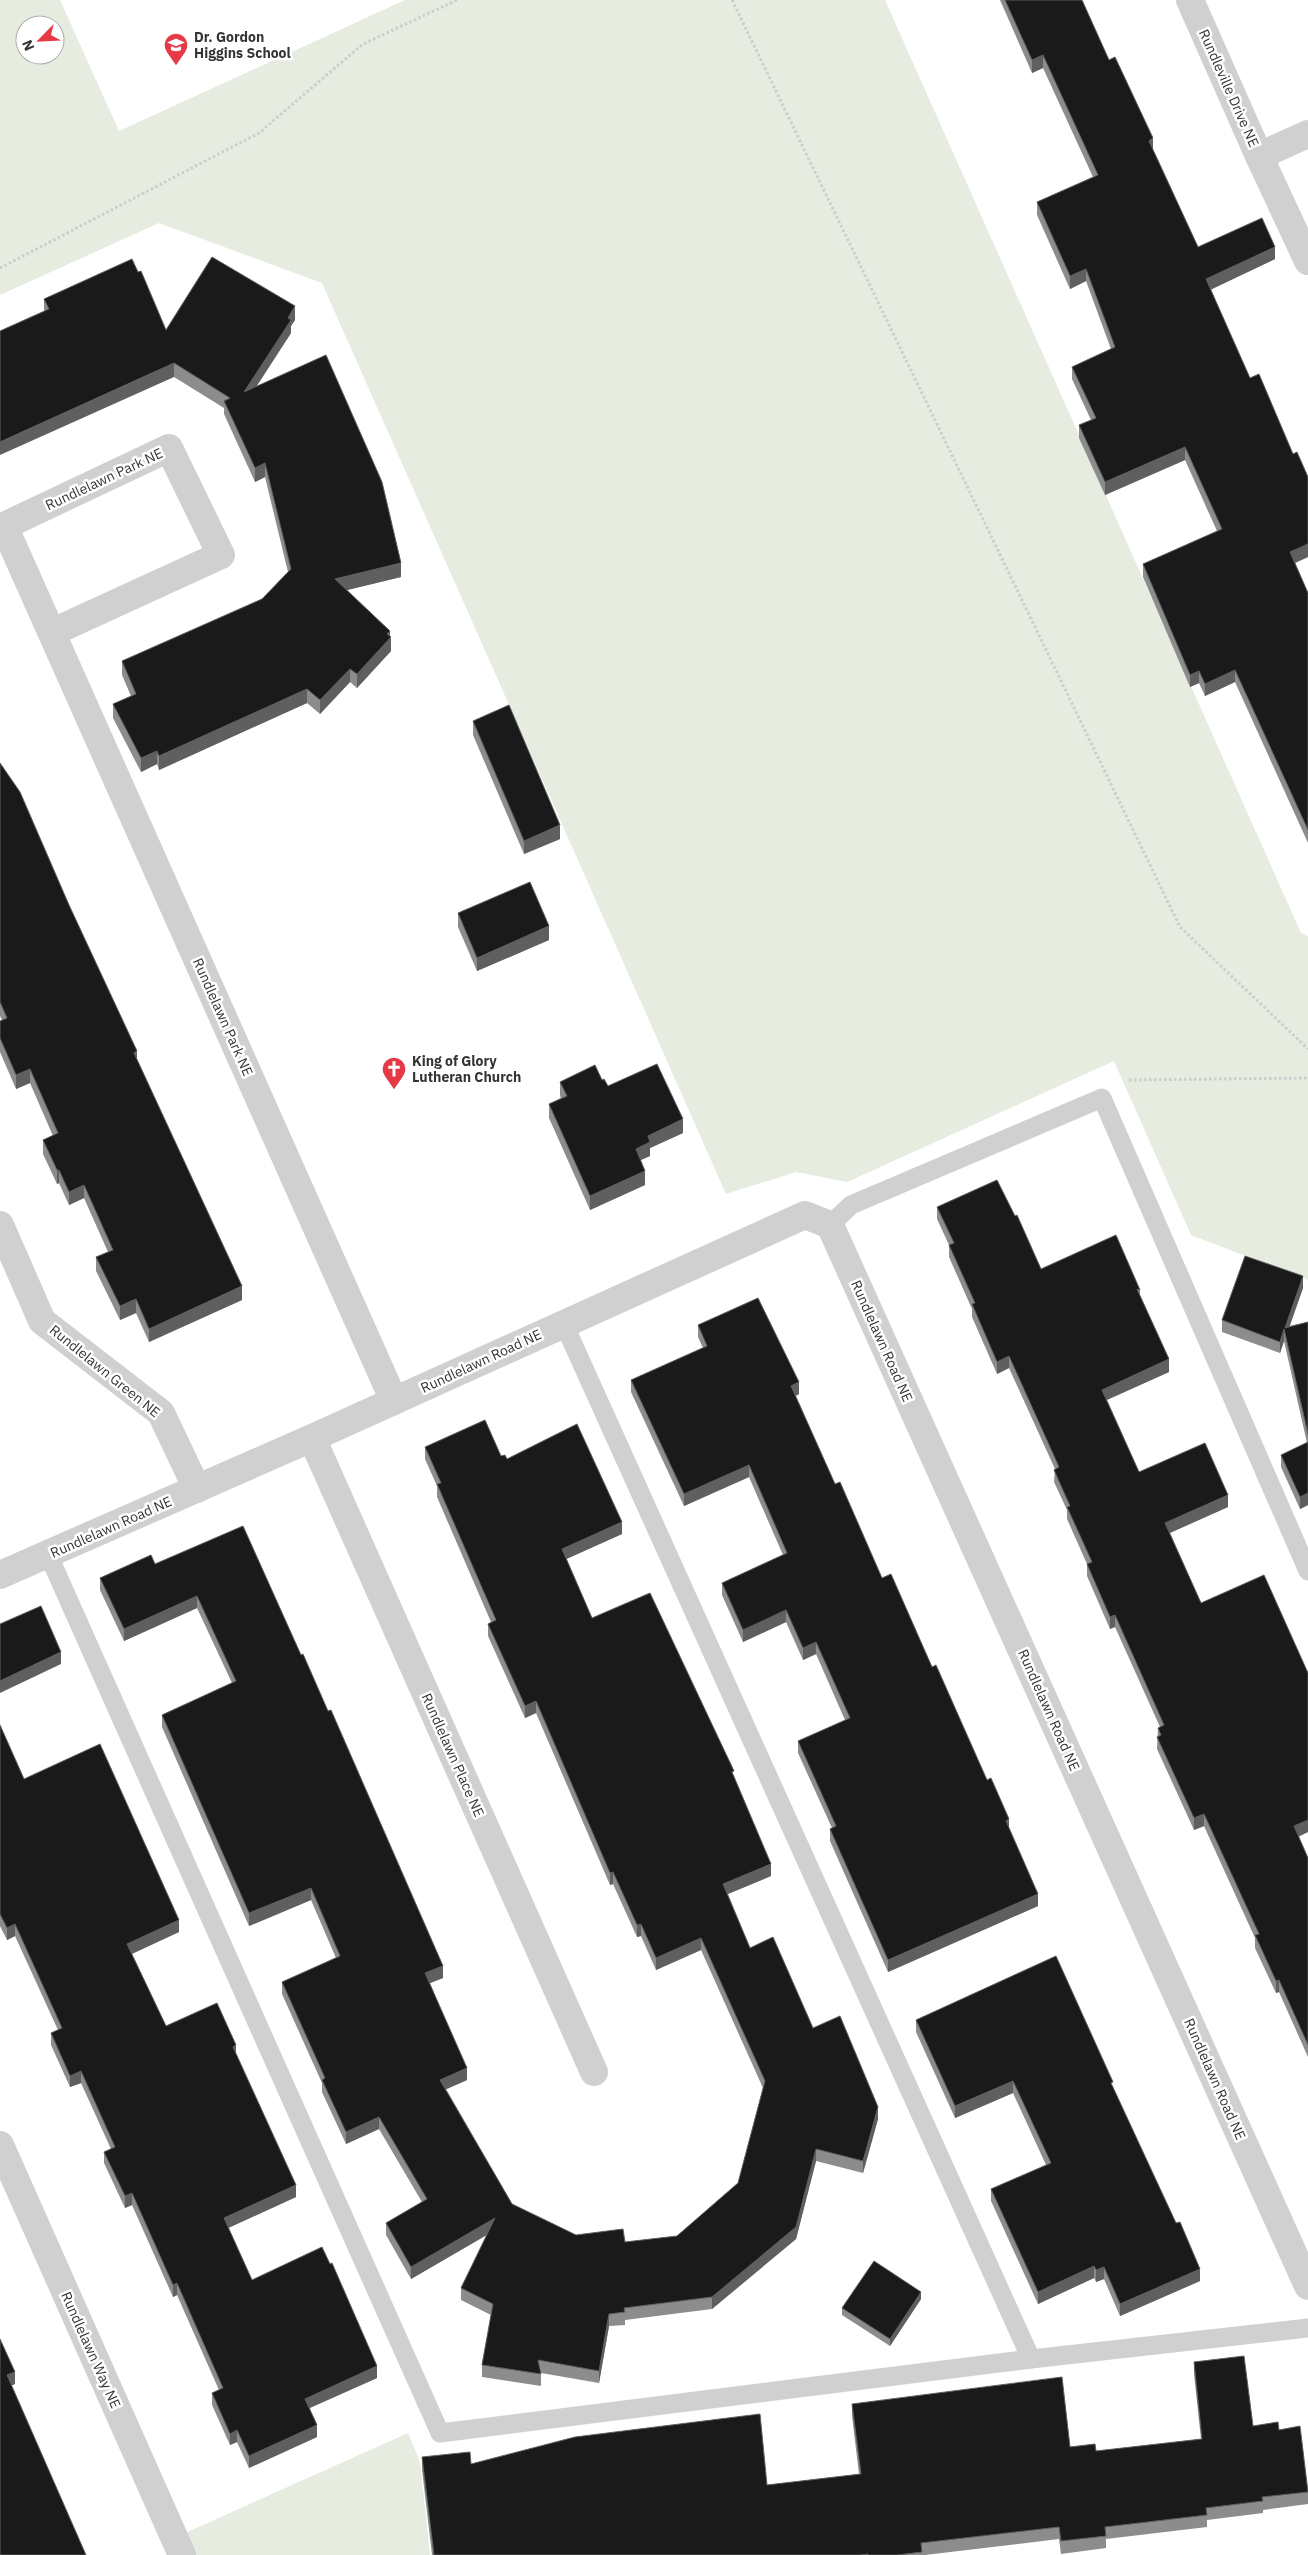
<svg xmlns="http://www.w3.org/2000/svg" width="1308" height="2555" viewBox="0 0 1308 2555" font-family="'IBM Plex Sans',sans-serif">
	<rect width="100%" height="100%" fill="#fff"/>
	<g fill="#e6ecdf" fill-rule="evenodd">
		<path d="M 0,0 L 60,0 L 119,131 L 405,0 L 885,0 L 1301,933 L 1308,936 L 1308,1280 L 1191,1235 L 1114,1061 L 847,1182 L 796,1172 L 726,1194 L 322,283 L 159,223 L 0,295 ZM 25,25 L 55,25 L 55,55 L 25,55 Z"/>
		<path d="M 408,2433 L 420,2462 L 430,2555 L 182,2555 L 174,2538 Z"/>
	</g>
	<g fill="none" stroke-linecap="round" stroke-linejoin="round">
		<g stroke="#cdcdcd" stroke-width="3" stroke-dasharray="2.5 2.5" stroke-linecap="butt">
			<path d="M 732,0 L 1180,927 L 1308,1049"/>
			<path d="M 0,268 L 259,133 L 363,44 L 457,0"/>
			<path d="M 1129,1080 L 1308,1078"/>
		</g>
		<g stroke="#d0d0d0" stroke-width="19">
			<path d="M 830,1225 L 851,1205 L 1102,1098 L 1308,1571"/>
			<path d="M 48,1554 L 440,2433 L 1031,2359 L 564,1324"/>
			<path d="M 1031,2359 L 1308,2328"/>
		</g>
		<g stroke="#d0d0d0" stroke-width="28">
			<path d="M 1190,0 L 1259,156 L 1308,134"/>
			<path d="M 1259,156 L 1308,261"/>
			<path d="M 53,632 L 221,555 L 169,448 L 4,526 L 394,1401"/>
			<path d="M 0,1225 L 42,1321 L 161,1413 L 197,1489"/>
			<path d="M 312,1438 L 594,2072"/>
			<path d="M 0,1575 L 312,1438 L 805,1215 L 830,1225 L 1308,2286"/>
			<path d="M 0,2145 L 182,2555"/>
		</g>
	</g>
	<g fill="#8c8c8c">
		<path d="M 1000,0 L 1082,0 L 1109,60 L 1153,151 L 1198,247 L 1275,259 L 1211,289 L 1308,557 L 1295,563 L 1308,593 L 1308,843 L 1235,682 L 1205,696 L 1199,683 L 1190,687 L 1143,577 L 1143,564 L 1217,531 L 1185,460 L 1105,495 L 1079,438 L 1079,425 L 1091,420 L 1072,379 L 1072,367 L 1111,349 L 1086,281 L 1070,289 L 1037,215 L 1037,202 L 1093,177 L 1043,68 L 1032,73 Z"/>
		<path d="M 44,299 L 166,330 L 295,320 L 291,326 L 291,333 L 257,386 L 401,577 L 347,590 L 390,636 L 391,651 L 357,688 L 350,682 L 320,714 L 307,703 L 159,770 L 157,764 L 141,772 L 113,718 L 113,704 L 131,696 L 122,675 L 122,661 L 262,599 L 288,572 L 265,477 L 255,482 L 224,414 L 224,408 L 174,377 L 44,311 Z"/>
		<path d="M 473,721 L 560,839 L 524,854 L 473,735 Z"/>
		<path d="M 0,763 L 69,905 L 137,1059 L 242,1300 L 149,1342 L 136,1313 L 120,1320 L 96,1271 L 96,1257 L 108,1252 L 84,1198 L 69,1205 L 59,1183 L 57,1184 L 43,1154 L 43,1140 L 53,1136 L 30,1083 L 16,1089 L 0,1052 L 0,1021 L 2,1020 L 0,1016 Z"/>
		<path d="M 458,913 L 549,940 L 477,971 L 458,927 Z"/>
		<path d="M 602,1080 L 608,1086 L 683,1133 L 650,1148 L 650,1156 L 641,1160 L 645,1185 L 590,1210 L 549,1118 L 549,1104 L 561,1098 L 560,1096 L 560,1082 Z"/>
		<path d="M 937,1207 L 1041,1269 L 1140,1290 L 1140,1297 L 1169,1372 L 1107,1400 L 1139,1472 L 1228,1507 L 1170,1533 L 1201,1603 L 1308,1673 L 1308,1832 L 1298,1836 L 1308,1858 L 1308,2057 L 1279,1992 L 1276,1993 L 1255,1948 L 1255,1938 L 1204,1826 L 1194,1830 L 1157,1749 L 1158,1728 L 1160,1727 L 1115,1627 L 1110,1629 L 1087,1576 L 1087,1564 L 1067,1519 L 1067,1510 L 1054,1482 L 1055,1469 L 1009,1368 L 997,1374 L 972,1317 L 972,1309 L 949,1257 L 949,1245 L 937,1219 Z"/>
		<path d="M 1303,1288 L 1289,1326 L 1308,1322 L 1308,1505 L 1300,1509 L 1281,1467 L 1281,1455 L 1307,1443 L 1284,1341 L 1280,1353 L 1222,1332 L 1222,1320 Z"/>
		<path d="M 698,1325 L 799,1394 L 796,1396 L 835,1484 L 882,1578 L 932,1667 L 987,1780 L 1009,1828 L 1038,1906 L 888,1972 L 830,1841 L 830,1829 L 832,1828 L 798,1753 L 798,1741 L 845,1720 L 816,1654 L 803,1660 L 786,1622 L 743,1642 L 722,1595 L 722,1583 L 783,1555 L 749,1477 L 684,1506 L 631,1392 L 631,1380 L 703,1348 L 698,1337 Z"/>
		<path d="M 425,1447 L 501,1456 L 507,1459 L 622,1534 L 566,1559 L 592,1618 L 734,1777 L 771,1876 L 728,1894 L 750,1948 L 813,2028 L 878,2119 L 863,2173 L 816,2161 L 796,2239 L 712,2309 L 625,2320 L 625,2325 L 609,2326 L 599,2383 L 541,2373 L 541,2386 L 482,2377 L 482,2365 L 491,2315 L 461,2300 L 461,2288 L 487,2235 L 411,2279 L 386,2235 L 386,2223 L 422,2202 L 379,2129 L 346,2144 L 322,2092 L 322,2083 L 282,1994 L 282,1982 L 336,1958 L 311,1900 L 249,1926 L 162,1727 L 162,1715 L 232,1683 L 197,1608 L 124,1641 L 100,1590 L 100,1578 L 155,1564 L 243,1526 L 443,1978 L 430,1983 L 467,2080 L 446,2089 L 512,2204 L 576,2235 L 625,2242 L 677,2236 L 738,2183 L 763,2088 L 701,1950 L 656,1970 L 641,1936 L 637,1937 L 613,1884 L 610,1885 L 536,1713 L 525,1718 L 488,1636 L 488,1624 L 491,1622 L 437,1497 L 437,1486 L 425,1459 Z"/>
		<path d="M 0,1725 L 24,1779 L 179,1932 L 132,1954 L 166,2026 L 236,2054 L 296,2197 L 228,2228 L 252,2280 L 377,2378 L 310,2408 L 317,2437 L 249,2468 L 237,2442 L 230,2445 L 212,2405 L 212,2393 L 219,2390 L 177,2295 L 173,2297 L 132,2205 L 125,2208 L 104,2163 L 104,2152 L 111,2149 L 81,2083 L 70,2087 L 51,2045 L 51,2033 L 58,2030 L 15,1936 L 7,1940 L 0,1926 Z"/>
		<path d="M 916,2020 L 1113,2087 L 1200,2281 L 1120,2316 L 1104,2279 L 1096,2282 L 1094,2278 L 1038,2304 L 991,2201 L 991,2189 L 1046,2165 L 1013,2093 L 955,2118 L 916,2032 Z"/>
		<path d="M 921,2299 L 890,2346 L 842,2315 L 842,2308 Z"/>
		<path d="M 1194,2362 L 1253,2426 L 1279,2430 L 1308,2487 L 1308,2504 L 1263,2510 L 1263,2513 L 1207,2520 L 1207,2527 L 1106,2539 L 1106,2548 L 1061,2554 L 1059,2539 L 925,2555 L 432,2555 L 422,2470 L 422,2457 L 471,2464 L 767,2485 L 859,2474 L 852,2416 L 852,2404 L 1096,2451 L 1201,2439 L 1194,2374 Z"/>
	</g>
	<g fill="#5f5f5f">
		<path d="M 1043,55 L 1043,68 L 1032,73 L 1032,60 Z"/>
		<path d="M 1153,138 L 1153,151 L 1149,141 Z"/>
		<path d="M 1275,247 L 1275,259 L 1206,292 L 1206,279 Z"/>
		<path d="M 1086,269 L 1086,281 L 1070,289 L 1070,276 Z"/>
		<path d="M 295,306 L 295,320 L 291,326 L 291,333 L 244,405 L 244,392 Z"/>
		<path d="M 174,363 L 174,377 L 0,455 L 0,442 Z"/>
		<path d="M 1185,447 L 1185,460 L 1105,495 L 1105,482 Z"/>
		<path d="M 265,463 L 265,477 L 255,482 L 255,468 Z"/>
		<path d="M 1308,544 L 1308,557 L 1290,565 L 1290,552 Z"/>
		<path d="M 401,563 L 401,577 L 335,593 L 335,579 Z"/>
		<path d="M 390,631 L 390,639 L 391,637 L 391,651 L 357,688 L 357,674 Z"/>
		<path d="M 350,669 L 350,682 L 320,714 L 320,700 Z"/>
		<path d="M 1235,670 L 1235,682 L 1205,696 L 1205,684 Z"/>
		<path d="M 1199,671 L 1199,683 L 1190,687 L 1190,675 Z"/>
		<path d="M 307,689 L 307,703 L 159,770 L 159,756 Z"/>
		<path d="M 157,751 L 157,764 L 141,772 L 141,758 Z"/>
		<path d="M 560,825 L 560,839 L 524,854 L 524,841 Z"/>
		<path d="M 549,926 L 549,940 L 477,971 L 477,958 Z"/>
		<path d="M 137,1051 L 137,1065 L 134,1053 Z"/>
		<path d="M 30,1069 L 30,1083 L 16,1089 L 16,1075 Z"/>
		<path d="M 683,1119 L 683,1133 L 650,1148 L 650,1156 L 636,1162 L 636,1149 L 648,1136 Z"/>
		<path d="M 57,1170 L 59,1170 L 59,1183 L 57,1184 Z"/>
		<path d="M 645,1171 L 645,1185 L 590,1210 L 590,1196 Z"/>
		<path d="M 84,1185 L 84,1198 L 69,1205 L 69,1192 Z"/>
		<path d="M 1303,1276 L 1303,1288 L 1286,1337 L 1285,1328 Z"/>
		<path d="M 242,1286 L 242,1300 L 149,1342 L 149,1329 Z"/>
		<path d="M 136,1299 L 136,1313 L 120,1320 L 120,1306 Z"/>
		<path d="M 1284,1329 L 1284,1341 L 1280,1353 L 1280,1342 Z"/>
		<path d="M 1009,1356 L 1009,1368 L 997,1374 L 997,1362 Z"/>
		<path d="M 1169,1359 L 1169,1372 L 1102,1402 L 1102,1390 Z"/>
		<path d="M 799,1382 L 799,1394 L 791,1398 L 791,1386 Z"/>
		<path d="M 749,1465 L 749,1477 L 684,1506 L 684,1494 Z"/>
		<path d="M 1308,1493 L 1308,1505 L 1300,1509 L 1300,1497 Z"/>
		<path d="M 1228,1495 L 1228,1507 L 1165,1535 L 1165,1523 Z"/>
		<path d="M 622,1522 L 622,1534 L 562,1561 L 562,1549 Z"/>
		<path d="M 197,1596 L 197,1608 L 124,1641 L 124,1629 Z"/>
		<path d="M 786,1610 L 786,1622 L 743,1642 L 743,1630 Z"/>
		<path d="M 1115,1615 L 1115,1627 L 1110,1629 L 1110,1617 Z"/>
		<path d="M 816,1642 L 816,1654 L 803,1660 L 803,1648 Z"/>
		<path d="M 61,1652 L 61,1664 L 0,1693 L 0,1681 Z"/>
		<path d="M 536,1701 L 536,1713 L 525,1718 L 525,1706 Z"/>
		<path d="M 1204,1814 L 1204,1826 L 1194,1830 L 1194,1818 Z"/>
		<path d="M 1009,1819 L 1009,1831 L 1006,1821 Z"/>
		<path d="M 1308,1820 L 1308,1832 L 1294,1839 L 1294,1826 Z"/>
		<path d="M 771,1864 L 771,1876 L 723,1896 L 723,1884 Z"/>
		<path d="M 613,1872 L 613,1884 L 610,1885 L 610,1873 Z"/>
		<path d="M 311,1888 L 311,1900 L 249,1926 L 249,1913 Z"/>
		<path d="M 1038,1894 L 1038,1906 L 888,1972 L 888,1960 Z"/>
		<path d="M 179,1920 L 179,1932 L 127,1956 L 127,1944 Z"/>
		<path d="M 15,1924 L 15,1936 L 7,1940 L 7,1928 Z"/>
		<path d="M 641,1924 L 641,1936 L 637,1937 L 637,1925 Z"/>
		<path d="M 701,1938 L 701,1950 L 656,1970 L 656,1958 Z"/>
		<path d="M 443,1966 L 443,1978 L 425,1985 L 425,1973 Z"/>
		<path d="M 1279,1980 L 1279,1992 L 1276,1993 L 1276,1981 Z"/>
		<path d="M 236,2045 L 236,2057 L 233,2047 Z"/>
		<path d="M 467,2068 L 467,2080 L 440,2092 L 440,2080 Z"/>
		<path d="M 81,2071 L 81,2083 L 70,2087 L 70,2076 Z"/>
		<path d="M 1013,2081 L 1013,2093 L 955,2118 L 955,2106 Z"/>
		<path d="M 878,2107 L 878,2119 L 863,2173 L 863,2161 Z"/>
		<path d="M 379,2117 L 379,2129 L 346,2144 L 346,2132 Z"/>
		<path d="M 816,2149 L 816,2161 L 796,2239 L 712,2309 L 712,2297 Z"/>
		<path d="M 296,2185 L 296,2197 L 224,2230 L 224,2218 Z"/>
		<path d="M 132,2193 L 132,2205 L 125,2208 L 125,2196 Z"/>
		<path d="M 495,2218 L 495,2230 L 411,2279 L 411,2267 Z"/>
		<path d="M 1094,2266 L 1094,2278 L 1038,2304 L 1038,2292 Z"/>
		<path d="M 1104,2267 L 1104,2279 L 1096,2282 L 1096,2270 Z"/>
		<path d="M 1200,2269 L 1200,2281 L 1120,2316 L 1120,2304 Z"/>
		<path d="M 177,2283 L 177,2295 L 173,2297 L 173,2285 Z"/>
		<path d="M 921,2292 L 921,2299 L 890,2346 L 890,2339 Z"/>
		<path d="M 609,2314 L 609,2326 L 599,2383 L 599,2371 Z"/>
		<path d="M 377,2366 L 377,2378 L 305,2410 L 305,2399 Z"/>
		<path d="M 15,2372 L 15,2384 L 7,2388 L 7,2375 Z"/>
		<path d="M 317,2425 L 317,2437 L 249,2468 L 249,2456 Z"/>
		<path d="M 237,2430 L 237,2442 L 230,2445 L 230,2434 Z"/>
	</g>
	<g fill="#1a1a1a" stroke="#5f5f5f">
		<path d="M 1005,0 L 1082,0 L 1109,60 L 1115,57 L 1153,138 L 1149,141 L 1198,247 L 1262,218 L 1275,247 L 1206,279 L 1250,378 L 1259,374 L 1293,454 L 1297,452 L 1308,477 L 1308,544 L 1290,552 L 1308,593 L 1308,830 L 1235,670 L 1205,684 L 1199,671 L 1190,675 L 1143,564 L 1222,529 L 1185,447 L 1105,482 L 1079,425 L 1096,418 L 1072,367 L 1115,347 L 1086,269 L 1070,276 L 1037,202 L 1098,175 L 1043,55 L 1032,60 Z"/>
		<path d="M 212,257 L 295,306 L 288,318 L 291,320 L 244,392 L 326,355 L 382,482 L 401,563 L 335,579 L 390,631 L 387,634 L 391,637 L 357,674 L 350,669 L 320,700 L 307,689 L 159,756 L 157,751 L 141,758 L 113,704 L 136,694 L 122,661 L 262,599 L 291,569 L 265,463 L 255,468 L 224,401 L 230,398 L 174,363 L 0,442 L 0,331 L 49,309 L 44,299 L 132,259 L 138,272 L 141,271 L 166,330 Z"/>
		<path d="M 509,705 L 560,825 L 524,841 L 473,721 Z"/>
		<path d="M 0,763 L 20,792 L 69,905 L 137,1051 L 134,1053 L 242,1286 L 149,1329 L 136,1299 L 120,1306 L 96,1257 L 113,1250 L 84,1185 L 69,1192 L 59,1170 L 57,1170 L 43,1140 L 58,1133 L 30,1069 L 16,1075 L 0,1038 L 0,1021 L 7,1018 L 0,1002 Z"/>
		<path d="M 530,882 L 549,926 L 477,958 L 458,913 Z"/>
		<path d="M 657,1064 L 683,1119 L 648,1136 L 650,1142 L 636,1149 L 645,1171 L 590,1196 L 549,1104 L 567,1096 L 560,1082 L 595,1065 L 602,1080 L 604,1079 L 608,1086 Z"/>
		<path d="M 997,1180 L 1015,1216 L 1017,1215 L 1041,1269 L 1116,1235 L 1140,1290 L 1137,1289 L 1169,1359 L 1102,1390 L 1139,1472 L 1205,1443 L 1228,1495 L 1165,1523 L 1201,1603 L 1264,1575 L 1308,1673 L 1308,1820 L 1294,1826 L 1308,1858 L 1308,2045 L 1279,1980 L 1276,1981 L 1255,1935 L 1259,1934 L 1204,1814 L 1194,1818 L 1157,1737 L 1161,1735 L 1158,1728 L 1164,1725 L 1115,1615 L 1110,1617 L 1087,1564 L 1092,1562 L 1067,1507 L 1070,1506 L 1054,1470 L 1059,1467 L 1009,1356 L 997,1362 L 972,1304 L 975,1303 L 949,1245 L 954,1243 L 937,1207 Z"/>
		<path d="M 1245,1256 L 1303,1276 L 1285,1328 L 1308,1322 L 1308,1434 L 1284,1329 L 1280,1342 L 1222,1320 Z"/>
		<path d="M 758,1298 L 799,1382 L 791,1386 L 835,1484 L 840,1482 L 882,1578 L 891,1574 L 932,1667 L 936,1665 L 987,1780 L 991,1778 L 1009,1819 L 1006,1821 L 1038,1894 L 888,1960 L 830,1829 L 836,1826 L 798,1741 L 850,1718 L 816,1642 L 803,1648 L 786,1610 L 743,1630 L 722,1583 L 787,1553 L 749,1465 L 684,1494 L 631,1380 L 707,1346 L 698,1325 Z"/>
		<path d="M 485,1420 L 501,1456 L 505,1455 L 507,1459 L 577,1424 L 622,1522 L 562,1549 L 592,1618 L 650,1593 L 734,1771 L 732,1772 L 771,1864 L 723,1884 L 750,1948 L 773,1937 L 813,2028 L 840,2016 L 878,2107 L 863,2161 L 816,2149 L 796,2227 L 712,2297 L 624,2308 L 625,2312 L 609,2314 L 599,2371 L 538,2360 L 541,2374 L 482,2365 L 493,2304 L 461,2288 L 495,2218 L 411,2267 L 386,2223 L 427,2199 L 379,2117 L 346,2132 L 322,2080 L 325,2078 L 282,1982 L 340,1956 L 311,1888 L 249,1913 L 162,1715 L 236,1681 L 197,1596 L 124,1629 L 100,1578 L 151,1555 L 155,1564 L 243,1526 L 301,1655 L 303,1654 L 328,1711 L 331,1710 L 443,1966 L 425,1973 L 467,2068 L 440,2080 L 512,2204 L 576,2235 L 623,2229 L 625,2242 L 677,2236 L 738,2183 L 765,2081 L 701,1938 L 656,1958 L 641,1924 L 637,1925 L 613,1872 L 610,1873 L 536,1701 L 525,1706 L 488,1624 L 496,1620 L 437,1484 L 441,1483 L 425,1447 Z"/>
		<path d="M 1308,1442 L 1308,1493 L 1300,1497 L 1281,1455 Z"/>
		<path d="M 41,1606 L 61,1652 L 0,1681 L 0,1624 Z"/>
		<path d="M 0,1725 L 24,1779 L 100,1744 L 179,1920 L 127,1944 L 166,2026 L 217,2003 L 236,2045 L 233,2047 L 296,2185 L 224,2218 L 252,2280 L 322,2247 L 330,2264 L 332,2263 L 377,2366 L 305,2399 L 317,2425 L 249,2456 L 237,2430 L 230,2434 L 212,2393 L 223,2388 L 177,2283 L 173,2285 L 132,2193 L 125,2196 L 104,2152 L 115,2147 L 81,2071 L 70,2076 L 51,2033 L 62,2028 L 15,1924 L 7,1928 L 0,1914 Z"/>
		<path d="M 1056,1956 L 1113,2082 L 1111,2083 L 1176,2223 L 1180,2222 L 1200,2269 L 1120,2304 L 1104,2267 L 1096,2270 L 1094,2266 L 1038,2292 L 991,2189 L 1051,2163 L 1013,2081 L 955,2106 L 916,2020 Z"/>
		<path d="M 874,2261 L 921,2292 L 890,2339 L 842,2308 Z"/>
		<path d="M 0,2339 L 15,2372 L 7,2375 L 86,2555 L 0,2555 Z"/>
		<path d="M 1244,2356 L 1253,2426 L 1278,2422 L 1279,2430 L 1300,2426 L 1308,2492 L 1262,2497 L 1263,2501 L 1206,2508 L 1207,2515 L 1105,2527 L 1106,2536 L 1061,2541 L 1059,2527 L 921,2543 L 922,2552 L 897,2555 L 868,2555 L 868,2554 L 860,2555 L 434,2555 L 422,2457 L 470,2452 L 471,2464 L 575,2437 L 760,2414 L 767,2485 L 861,2474 L 852,2404 L 1062,2377 L 1070,2447 L 1095,2444 L 1096,2451 L 1202,2439 L 1194,2362 Z"/>
	</g>
	<defs>
		<symbol id="school-pin" viewBox="-11 -11 22 30"><path d="M0 17L-7.5 6A9.5 9.5 0 1 1 7.5 6Z" fill="#e63946" stroke="#fff"/><path d="M0-5L7-2L0 1L-7-2ZM-4 1L0 2.5L4 1V4Q0 6-4 4Z" fill="#fff"/></symbol>
		<symbol id="church-pin" viewBox="-11 -11 22 30"><path d="M0 17L-7.5 6A9.5 9.5 0 1 1 7.5 6Z" fill="#e63946" stroke="#fff"/><path d="M-1.2-6h2.4v3.5h3.3v2.4h-3.3V6h-2.4V-.1h-3.3v-2.4h3.3Z" fill="#fff"/></symbol>
	</defs>
	<g fill-rule="evenodd">
		<use href="#school-pin" x="162" y="31" width="28" height="38"/>
		<use href="#church-pin" x="380" y="1055" width="28" height="38"/>
	</g>
	<g text-anchor="middle" dominant-baseline="central" stroke-width="5" stroke-linejoin="round" paint-order="stroke">
		<g font-size="14" font-weight="bold" fill="#333" stroke="#fff" text-anchor="start">
			<text x="194" y="37">Dr. Gordon<tspan x="194" dy="16">Higgins School</tspan></text>
			<text x="412" y="1061">King of Glory<tspan x="412" dy="16">Lutheran Church</tspan></text>
		</g>
		<g font-size="14" fill="#333" stroke="#fff">
			<text transform="translate(1229 88) rotate(66)">Rundleville Drive NE</text>
			<text transform="translate(104 479) rotate(-25)">Rundlelawn Park NE</text>
			<text transform="translate(223 1017) rotate(66)">Rundlelawn Park NE</text>
			<text transform="translate(882 1341) rotate(66)">Rundlelawn Road NE</text>
			<text transform="translate(481 1361) rotate(-25)">Rundlelawn Road NE</text>
			<text transform="translate(105 1371) rotate(39)">Rundlelawn Green NE</text>
			<text transform="translate(111 1527) rotate(-24)">Rundlelawn Road NE</text>
			<text transform="translate(1049 1710) rotate(66)">Rundlelawn Road NE</text>
			<text transform="translate(453 1755) rotate(66)">Rundlelawn Place NE</text>
			<text transform="translate(1215 2079) rotate(66)">Rundlelawn Road NE</text>
			<text transform="translate(91 2350) rotate(66)">Rundlelawn Way NE</text>
		</g>
	</g>
	<g transform="translate(40 40) rotate(246)"><circle r="24" fill="#ffffff" stroke="#adadad"/>
	<path d="M0-4L9 19L0 12L-9 19Z" fill="#e63946"/>
	<text y="-8" font-size="14" font-weight="bold" text-anchor="middle" fill="#333333">N</text>
	</g>
</svg>
